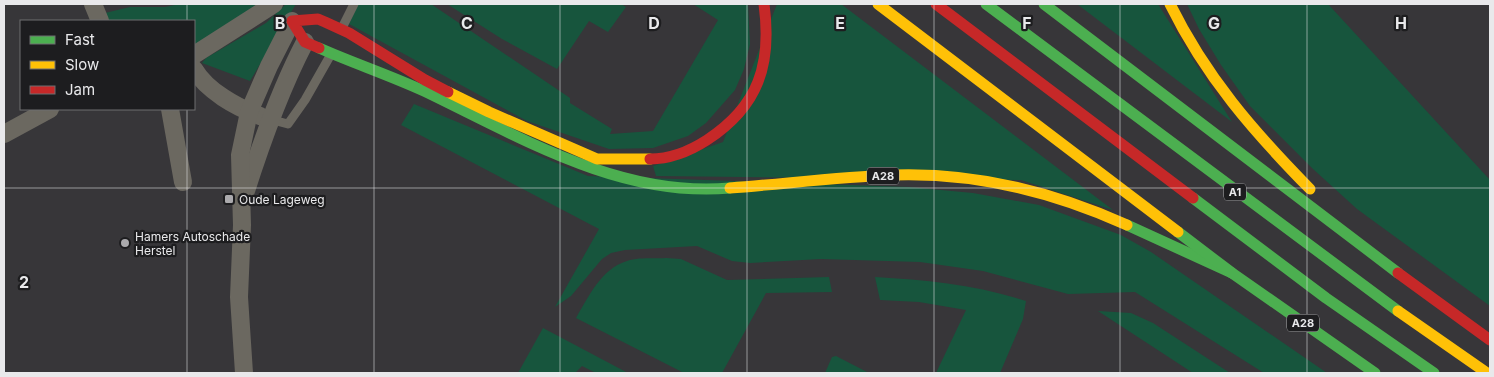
<svg xmlns="http://www.w3.org/2000/svg" width="1494" height="377" viewBox="0 0 1494 377" font-family="Inter,sans-serif">
	<rect width="100%" height="100%" fill="#373639"/>
	<g fill="#17553d">
		<path d="M 180,4 L 263,4 L 194,46 L 194,21 L 107,21 L 105,13 L 130,7 L 165,7 Z"/>
		<path d="M 286,4 L 296,4 L 250,81 L 202,63 L 206,58 L 266,23 Z"/>
		<path d="M 358,4 L 431,4 L 570,98 L 570,103 L 612,129 L 610,134 L 653,131 L 718,20 L 693,4 L 748,4 L 750,44 L 744,69 L 735,90 L 706,123 L 688,136 L 653,148 L 609,149 L 527,121 L 349,24 Z"/>
		<path d="M 447,4 L 621,4 L 626,7 L 608,32 L 589,21 L 557,69 L 502,39 Z"/>
		<path d="M 777,4 L 841,4 L 1113,210 L 1021,180 L 656,176 L 653,166 L 723,142 Z"/>
		<path d="M 1077,4 L 1158,4 L 1232,122 Z"/>
		<path d="M 1187,4 L 1328,4 L 1490,180 L 1490,306 L 1357,209 L 1313,169 L 1250,106 L 1221,65 L 1199,29 Z"/>
		<path d="M 414,104 L 588,176 L 909,187 L 973,193 L 1039,205 L 1121,235 L 1151,252 L 1327,373 L 1264,373 L 1135,292 L 1068,294 L 983,271 L 920,262 L 821,259 L 750,263 L 732,261 L 697,246 L 625,250 L 611,253 L 602,259 L 571,296 L 555,307 L 599,229 L 401,125 Z"/>
		<path d="M 666,258 L 681,259 L 727,280 L 829,277 L 832,292 L 766,293 L 722,373 L 684,373 L 576,318 C 589,296 601,269 627,261 C 638,257 654,259 666,258 Z"/>
		<path d="M 875,277 C 927,280 977,285 1026,301 L 1023,319 L 1000,373 L 936,373 L 966,310 L 919,302 L 880,300 Z"/>
		<path d="M 1098,311 L 1131,313 L 1153,323 L 1230,373 L 1193,373 Z"/>
		<path d="M 543,328 L 628,373 L 596,373 L 582,366 L 575,373 L 518,373 Z"/>
		<path d="M 836,356 L 869,373 L 825,373 L 832,357 Z"/>
	</g>
	<g fill="none" stroke-linecap="round" stroke-linejoin="round">
		<g stroke="#6b6860" stroke-width="9">
			<path d="M 343,26 L 354,4"/>
			<path d="M 269,119 L 288,124 L 305,100 L 330,56"/>
		</g>
		<g stroke="#6b6860" stroke-width="18">
			<path d="M 93,4 L 100,21"/>
			<path d="M 194,55 L 274,4"/>
			<path d="M 194,69 C 207,91 236,107 260,116"/>
			<path d="M 170,109 L 183,182"/>
			<path d="M 4,134 L 50,109"/>
			<path d="M 244,197 C 261,143 279,92 305,42"/>
			<path d="M 244,373 L 239,297 L 242,225 L 240,155 L 249,112 L 269,66 L 292,21"/>
		</g>
		<g stroke="#4caf50" stroke-width="11">
			<path d="M 986,4 L 1398,311"/>
			<path d="M 1044,4 L 1398,273"/>
			<path d="M 319,48 C 353,63 389,75 424,91 C 520,137 620,198 730,188"/>
			<path d="M 1193,198 L 1326,298 L 1434,373"/>
			<path d="M 1127,225 L 1232,273"/>
			<path d="M 1178,232 L 1232,273 L 1375,373"/>
		</g>
		<g stroke="#ffc107" stroke-width="11">
			<path d="M 878,4 L 1178,232"/>
			<path d="M 1170,4 C 1206,77 1253,131 1310,189"/>
			<path d="M 448,92 L 489,112 L 597,159 L 650,159"/>
			<path d="M 730,188 C 784,184 838,177 892,175 C 973,172 1054,192 1127,225"/>
			<path d="M 1398,311 L 1487,373"/>
		</g>
		<g stroke="#c62828" stroke-width="11">
			<path d="M 936,4 L 1193,198"/>
			<path d="M 319,48 L 305,42 L 292,21 L 318,19 L 325,22 L 349,33 L 425,80 L 448,92"/>
			<path d="M 650,159 C 670,159 690,151 707,140 C 759,106 772,64 764,4"/>
			<path d="M 1398,273 L 1490,340"/>
		</g>
	</g>
	<path fill="none" stroke="#e9e9eb" stroke-width="1" stroke-opacity="0.55" d="M 187,4 L 187,21M 374,4 L 374,373M 560,4 L 560,373M 747,4 L 747,373M 934,4 L 934,373M 1120,4 L 1120,373M 1307,4 L 1307,373M 187,109 L 187,373M 4,188 L 1490,188"/>
	<g fill="#abaaad" stroke="#1d1d1f" stroke-width="2">
		<rect x="224" y="194" width="10" height="10" rx="2.5"/>
		<circle cx="125" cy="243" r="5"/>
	</g>
	<g text-anchor="middle" dominant-baseline="central" stroke-width="4.5" stroke-linejoin="round" paint-order="stroke">
		<g fill="#1d1d1f" stroke="#acacae" stroke-width="1">
			<rect x="867" y="167.5" width="32" height="17" rx="4"/>
			<rect x="1224" y="183.5" width="22" height="17" rx="4"/>
			<rect x="1287" y="314.5" width="32" height="17" rx="4"/>
		</g>
		<g font-size="11" font-weight="bold" fill="#e9e9eb">
			<text x="883" y="176">A28</text>
			<text x="1235" y="192">A1</text>
			<text x="1303" y="323">A28</text>
		</g>
		<g font-size="12" fill="#e9e9eb" stroke="#1d1d1f" text-anchor="start">
			<text x="239" y="199">Oude Lageweg</text>
			<text x="135" y="236">Hamers Autoschade<tspan x="135" dy="14">Herstel</tspan></text>
		</g>
	</g>
	<g font-size="16" text-anchor="middle" font-weight="bold" fill="#e9e9eb" stroke="#1d1d1f" stroke-width="4.5" stroke-linejoin="round" paint-order="stroke">
		<text x="280" y="29">B</text>
		<text x="467" y="29">C</text>
		<text x="654" y="29">D</text>
		<text x="840" y="29">E</text>
		<text x="1027" y="29">F</text>
		<text x="1214" y="29">G</text>
		<text x="1401" y="29">H</text>
		<text x="24" y="288">2</text>
	</g>
	<rect width="1494" height="377" fill="none" stroke="#e9e9eb" stroke-width="10"/>
	<rect x="20" y="20" width="175" height="90" fill="#1d1d1f" stroke="#6f6f71"/>
	<rect x="30" y="36" width="25" height="8" fill="#4caf50" stroke="#6f6f71"/>
	<text x="65" y="45" font-size="15" fill="#e9e9eb">Fast</text>
	<rect x="30" y="61" width="25" height="8" fill="#ffc107" stroke="#6f6f71"/>
	<text x="65" y="70" font-size="15" fill="#e9e9eb">Slow</text>
	<rect x="30" y="86" width="25" height="8" fill="#c62828" stroke="#6f6f71"/>
	<text x="65" y="95" font-size="15" fill="#e9e9eb">Jam</text>
</svg>
